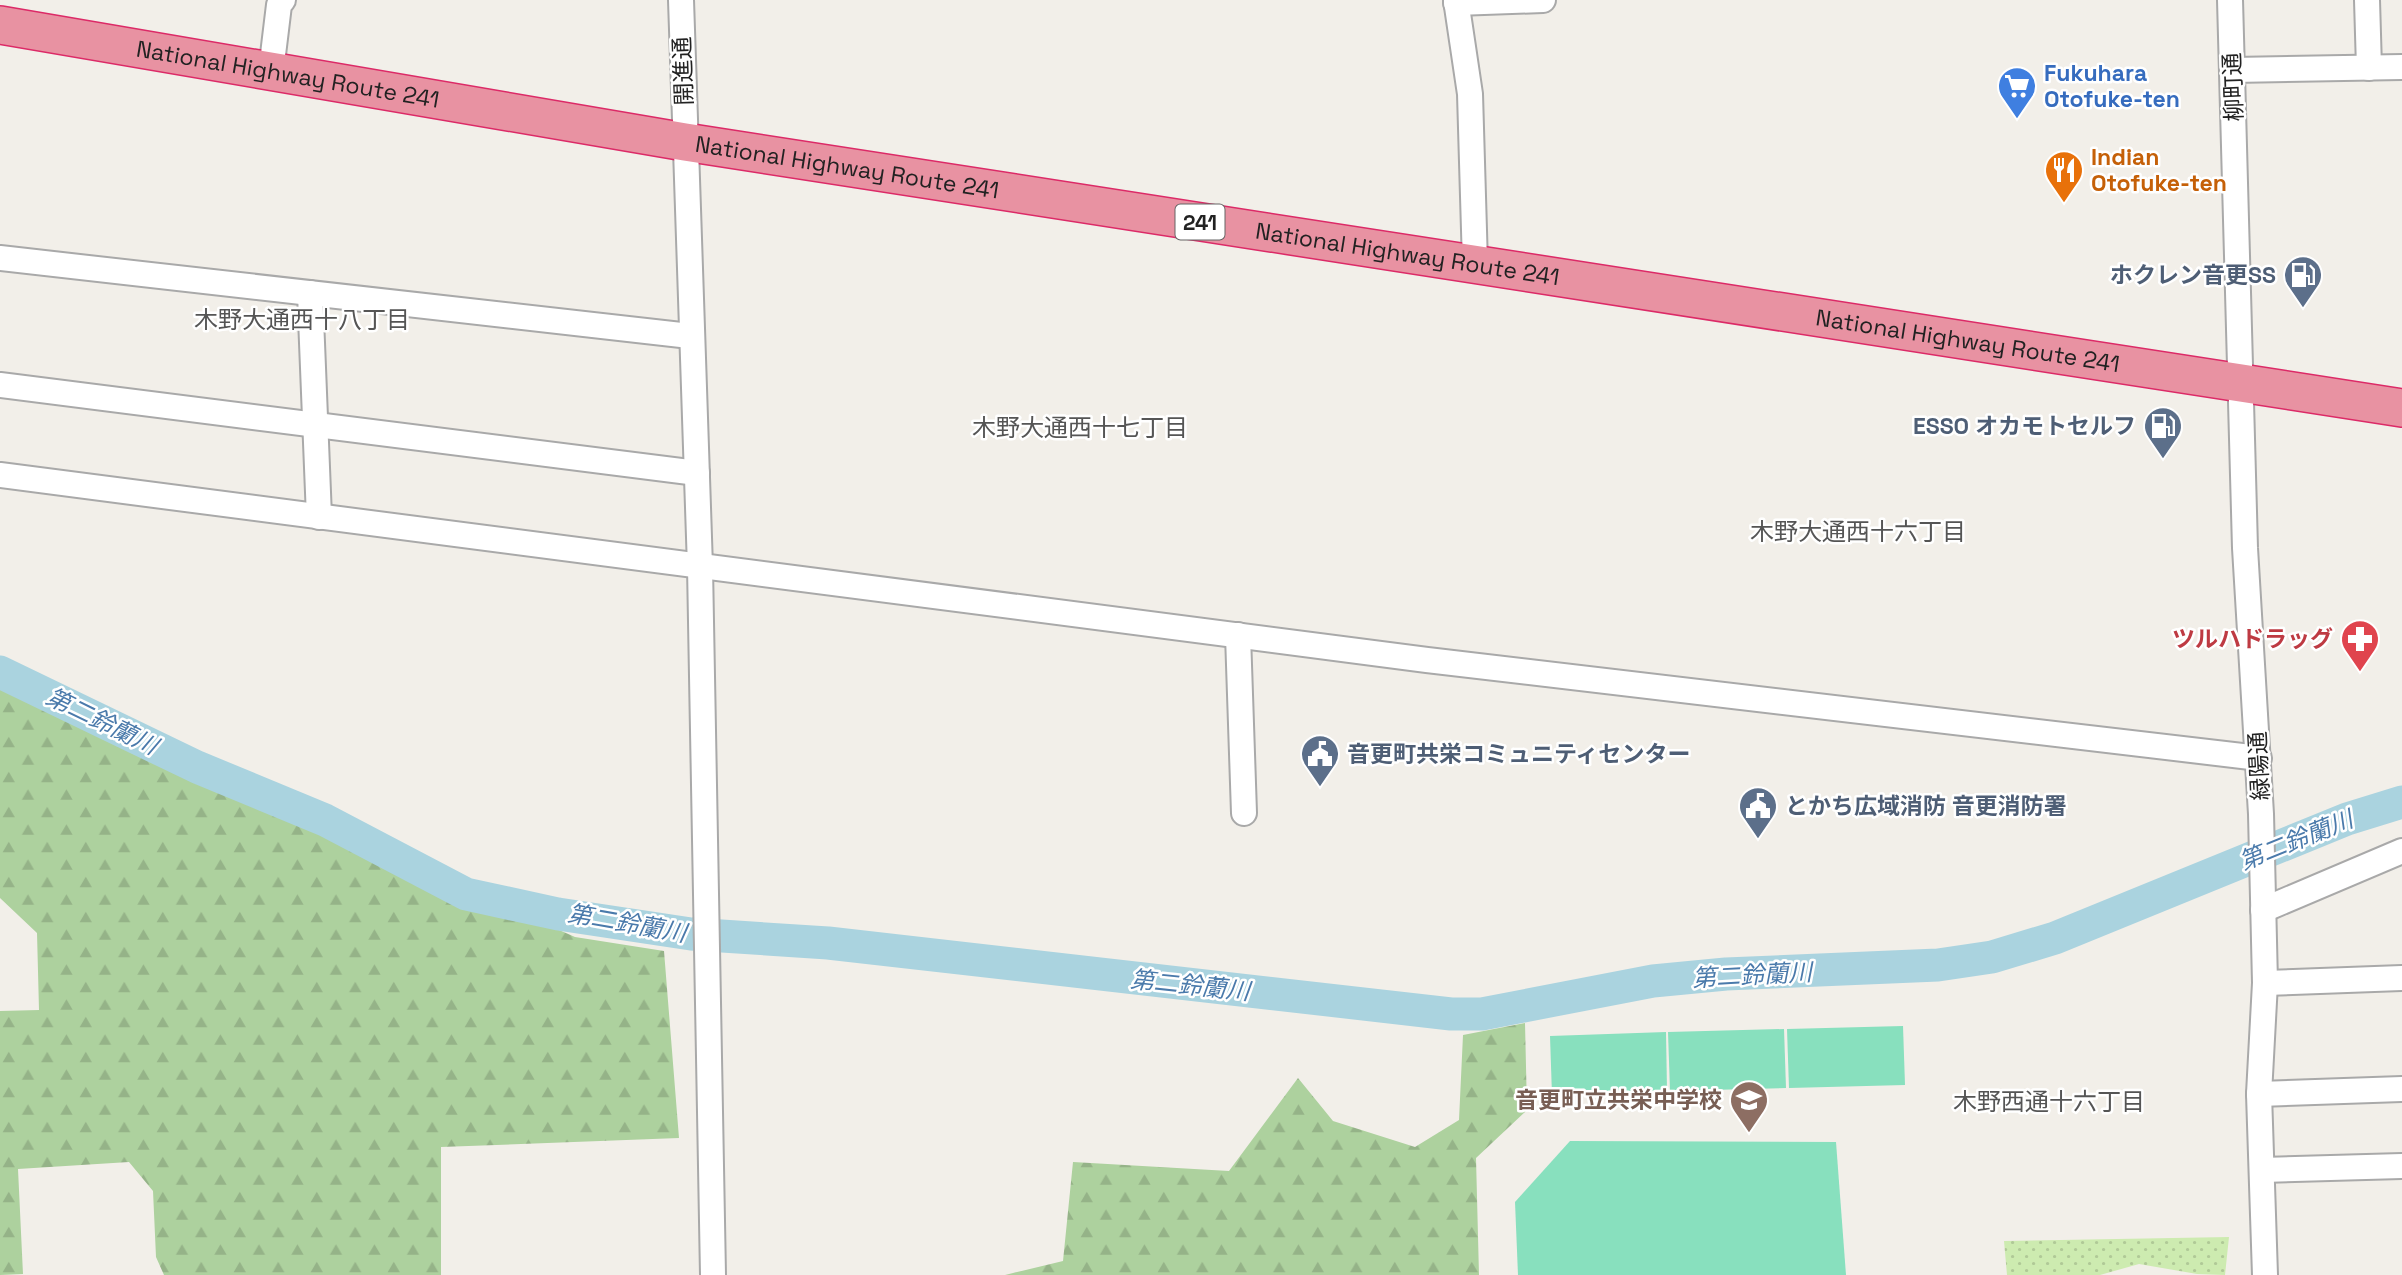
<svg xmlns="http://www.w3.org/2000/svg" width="2402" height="1275" viewBox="0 0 2402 1275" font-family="'Space Grotesk','Noto Sans JP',sans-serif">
	<defs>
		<pattern id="grass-dots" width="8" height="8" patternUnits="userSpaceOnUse" patternTransform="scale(1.75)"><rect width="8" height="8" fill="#cdebb0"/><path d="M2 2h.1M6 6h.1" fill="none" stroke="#b0c997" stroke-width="1.8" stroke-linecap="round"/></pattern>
		<pattern id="forest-firs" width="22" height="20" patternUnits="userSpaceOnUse" patternTransform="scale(1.75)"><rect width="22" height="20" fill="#add19e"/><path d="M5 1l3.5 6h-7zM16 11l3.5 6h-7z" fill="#95b388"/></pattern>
	</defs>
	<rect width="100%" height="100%" fill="#f2efe9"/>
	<path fill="url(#grass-dots)" d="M 2229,1237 L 2225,1275 L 2197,1274 L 2139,1264 L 2100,1275 L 2007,1275 L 2004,1241 Z"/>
	<g fill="url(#forest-firs)">
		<path d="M 0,684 L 575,937 L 664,951 L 679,1138 L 441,1147 L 441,1275 L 164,1275 L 156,1257 L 153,1191 L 129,1162 L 18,1169 L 23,1274 L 0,1275 L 0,1011 L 39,1010 L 37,933 L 0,898 Z"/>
		<path d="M 1525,1023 L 1527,1110 L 1476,1158 L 1479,1275 L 1005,1275 L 1063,1261 L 1073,1162 L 1229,1171 L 1298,1078 L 1333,1121 L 1415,1147 L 1459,1120 L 1463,1035 Z"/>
	</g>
	<g fill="#88e0be">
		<path d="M 1903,1026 L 1905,1085 L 1789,1088 L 1787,1029 Z"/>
		<path d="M 1784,1029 L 1786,1088 L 1670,1091 L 1668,1032 Z"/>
		<path d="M 1666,1032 L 1667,1091 L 1552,1095 L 1550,1036 Z"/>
		<path d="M 1570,1141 L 1836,1142 L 1846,1275 L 1518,1275 L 1515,1202 Z"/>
	</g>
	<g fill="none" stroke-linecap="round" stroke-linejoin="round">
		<path stroke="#aad3df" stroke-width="33" d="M 0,672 L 197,767 L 325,820 L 466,894 L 558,914 L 691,934 L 828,943 L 1451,1014 L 1482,1014 L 1653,981 L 1726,974 L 1938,965 L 1992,957 L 2055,938 L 2347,819 L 2402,802"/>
		<defs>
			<g id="minor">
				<path d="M 681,0 L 700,567 L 713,1275"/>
				<path d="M 1456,0 L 1470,94 L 1475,264"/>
				<path d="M 2230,0 L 2245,548 L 2261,814 L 2265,983 L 2259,1094 L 2265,1275"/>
				<path d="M 2367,0 L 2369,68"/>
				<path d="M 1456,3 L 1543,0"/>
				<path d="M 2233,70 L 2402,67"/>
				<path d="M 271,71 L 279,5 L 283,0"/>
				<path d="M 0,258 L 690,336"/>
				<path d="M 310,293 L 319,517"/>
				<path d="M 0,385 L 697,473"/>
				<path d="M 0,475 L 1427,660 L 2259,758"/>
				<path d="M 1238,635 L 1244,813"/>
				<path d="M 2263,910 L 2402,851"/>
				<path d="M 2265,983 L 2402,978"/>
				<path d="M 2259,1094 L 2402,1089"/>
				<path d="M 2262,1170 L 2402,1166"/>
			</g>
			<g id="highway">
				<path id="s1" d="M 0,25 L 685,142 L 2402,408"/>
			</g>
		</defs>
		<use href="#minor" stroke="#a9a9a9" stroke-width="28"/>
		<use href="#highway" stroke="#dc2a67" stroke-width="40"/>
		<use href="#minor" stroke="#fff" stroke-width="24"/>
		<use href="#highway" stroke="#e892a2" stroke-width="37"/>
	</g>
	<defs>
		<symbol id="supermarket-pin" viewBox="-11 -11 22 30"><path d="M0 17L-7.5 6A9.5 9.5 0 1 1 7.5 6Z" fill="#3f7fe0" stroke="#fff"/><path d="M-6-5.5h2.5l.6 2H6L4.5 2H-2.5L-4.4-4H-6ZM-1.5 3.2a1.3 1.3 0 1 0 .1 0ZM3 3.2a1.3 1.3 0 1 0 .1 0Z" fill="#fff"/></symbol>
		<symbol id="restaurant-pin" viewBox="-11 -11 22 30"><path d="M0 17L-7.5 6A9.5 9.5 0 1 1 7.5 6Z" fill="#e8710a" stroke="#fff"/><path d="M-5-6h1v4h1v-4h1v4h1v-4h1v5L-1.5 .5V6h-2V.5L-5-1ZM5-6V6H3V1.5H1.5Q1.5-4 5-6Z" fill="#fff"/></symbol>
		<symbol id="fuel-pin" viewBox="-11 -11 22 30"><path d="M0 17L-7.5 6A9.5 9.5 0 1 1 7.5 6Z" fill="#5c6f8a" stroke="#fff"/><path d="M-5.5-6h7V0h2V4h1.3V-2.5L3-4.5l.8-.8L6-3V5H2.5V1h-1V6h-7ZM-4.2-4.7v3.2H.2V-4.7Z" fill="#fff"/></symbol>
		<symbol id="pharmacy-pin" viewBox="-11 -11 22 30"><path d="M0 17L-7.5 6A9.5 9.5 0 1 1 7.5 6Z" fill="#e0444e" stroke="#fff"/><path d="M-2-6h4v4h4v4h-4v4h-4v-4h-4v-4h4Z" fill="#fff"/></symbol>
		<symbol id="civic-pin" viewBox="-11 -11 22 30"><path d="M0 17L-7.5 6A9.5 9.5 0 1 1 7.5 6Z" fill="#5c6f8a" stroke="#fff"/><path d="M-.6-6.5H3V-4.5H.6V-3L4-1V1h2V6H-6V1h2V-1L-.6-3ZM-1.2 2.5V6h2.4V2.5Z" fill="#fff"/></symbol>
		<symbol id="school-pin" viewBox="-11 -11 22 30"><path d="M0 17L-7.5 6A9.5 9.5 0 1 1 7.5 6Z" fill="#8d6e63" stroke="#fff"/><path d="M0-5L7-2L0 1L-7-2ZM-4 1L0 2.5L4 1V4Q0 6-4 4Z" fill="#fff"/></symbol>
	</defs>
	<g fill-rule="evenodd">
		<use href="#supermarket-pin" x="1995" y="64" width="44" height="60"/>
		<use href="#restaurant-pin" x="2042" y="148" width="44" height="60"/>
		<use href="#fuel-pin" x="2281" y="253" width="44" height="60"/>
		<use href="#fuel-pin" x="2141" y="404" width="44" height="60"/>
		<use href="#pharmacy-pin" x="2338" y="617" width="44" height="60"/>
		<use href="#civic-pin" x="1298" y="732" width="44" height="60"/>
		<use href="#civic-pin" x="1736" y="784" width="44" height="60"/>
		<use href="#school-pin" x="1727" y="1078" width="44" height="60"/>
	</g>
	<g text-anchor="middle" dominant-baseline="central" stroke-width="5" stroke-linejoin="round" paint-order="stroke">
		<rect fill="#fff" stroke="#646464" stroke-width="2" x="1175.5" y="204.5" width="49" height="35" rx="5"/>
		<g font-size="21" font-weight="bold" fill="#222">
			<text x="1200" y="222">241</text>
		</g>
		<g font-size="23" fill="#222" stroke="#fff">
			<text transform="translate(683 71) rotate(-92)">開進通</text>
			<text stroke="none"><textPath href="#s1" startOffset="292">National Highway Route 241</textPath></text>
			<text transform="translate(2233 87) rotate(-92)">柳町通</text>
			<text stroke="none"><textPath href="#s1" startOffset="859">National Highway Route 241</textPath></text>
			<text stroke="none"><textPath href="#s1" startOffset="1426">National Highway Route 241</textPath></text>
			<text stroke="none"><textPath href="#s1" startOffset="1993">National Highway Route 241</textPath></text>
			<text transform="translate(2259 766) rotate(-93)">緑陽通</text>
		</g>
		<g font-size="23" font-weight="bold" fill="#366cbe" stroke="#fff" text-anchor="start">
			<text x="2044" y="73">Fukuhara<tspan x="2044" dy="26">Otofuke-ten</tspan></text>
		</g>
		<g font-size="23" font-weight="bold" fill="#c56008" stroke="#fff" text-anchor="start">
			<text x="2091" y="157">Indian<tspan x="2091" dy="26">Otofuke-ten</tspan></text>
		</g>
		<g font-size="23" font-weight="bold" fill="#4e5e75" stroke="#fff" text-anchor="end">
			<text x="2276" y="275">ホクレン音更SS</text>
			<text x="2136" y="426">ESSO オカモトセルフ</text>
			<text x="1347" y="754" text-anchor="start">音更町共栄コミュニティセンター</text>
			<text x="1785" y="806" text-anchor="start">とかち広域消防 音更消防署</text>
		</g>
		<g font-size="23" font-weight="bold" fill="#be3a42" stroke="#fff" text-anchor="end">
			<text x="2333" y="639">ツルハドラッグ</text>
		</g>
		<g font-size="23" font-weight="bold" fill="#785e54" stroke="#fff" text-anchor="end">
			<text x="1722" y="1100">音更町立共栄中学校</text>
		</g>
		<g font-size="24" fill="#555" stroke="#fff">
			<text x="302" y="319">木野大通西十八丁目</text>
			<text x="1080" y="427">木野大通西十七丁目</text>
			<text x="1858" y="531">木野大通西十六丁目</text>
			<text x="2049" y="1101">木野西通十六丁目</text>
		</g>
		<g font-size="24" font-style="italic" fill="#4a7aab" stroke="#fff">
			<text transform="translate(102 721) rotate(26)">第二鈴蘭川</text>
			<text transform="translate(2296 840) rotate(-22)">第二鈴蘭川</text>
			<text transform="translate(627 923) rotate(10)">第二鈴蘭川</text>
			<text transform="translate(1752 975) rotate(-3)">第二鈴蘭川</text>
			<text transform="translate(1190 985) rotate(6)">第二鈴蘭川</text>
		</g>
	</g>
</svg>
